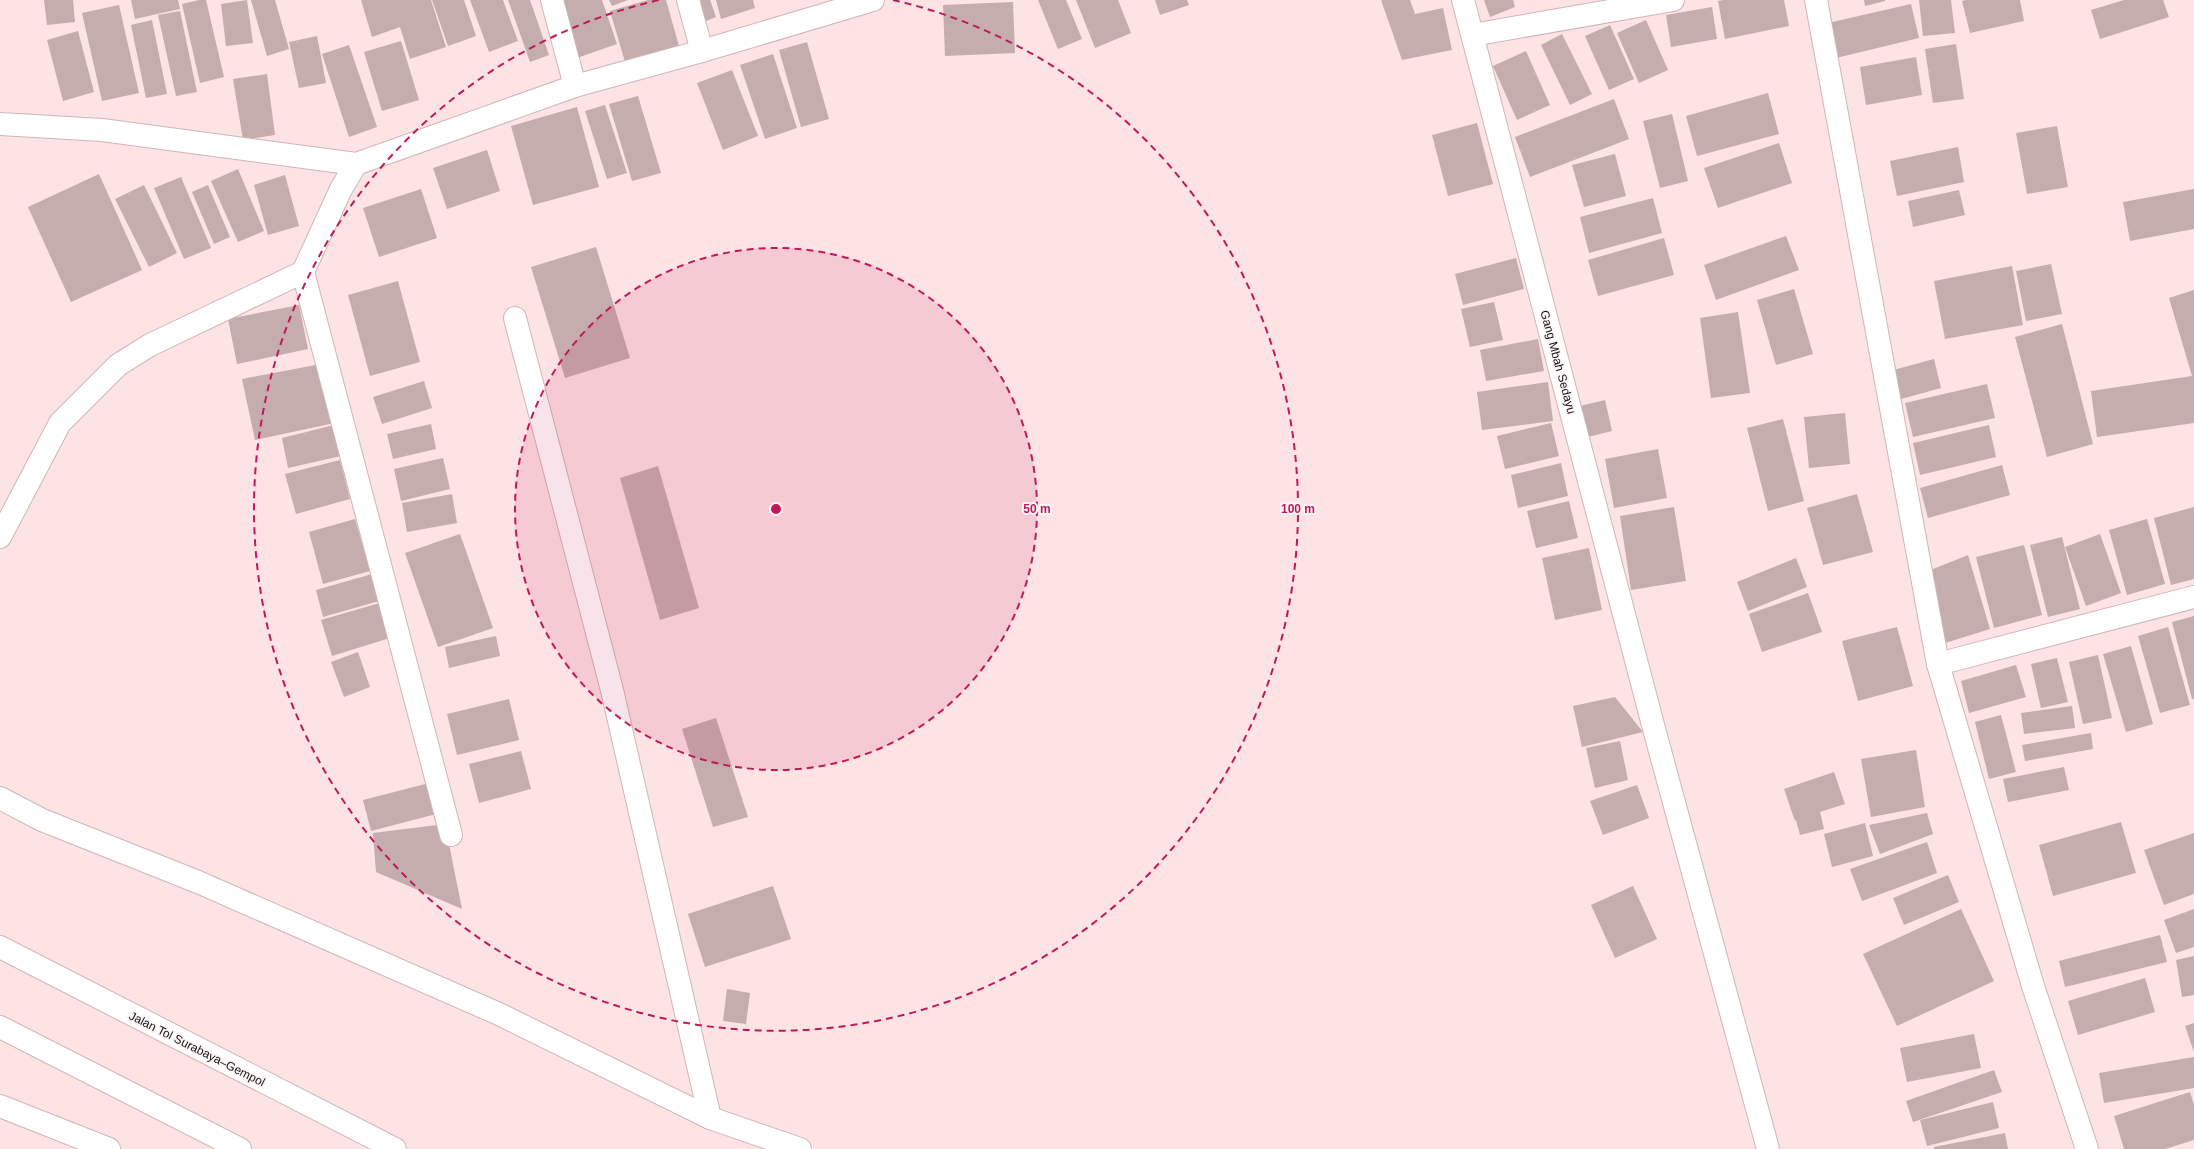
<svg xmlns="http://www.w3.org/2000/svg" width="2194" height="1149" viewBox="0 0 2194 1149" font-family="Helvetica,sans-serif">
	<rect width="100%" height="100%" fill="#fde3e3"/>
	<g fill="#c5adad">
		<path d="M 44,0 L 73,0 L 75,22 L 47,25 Z"/>
		<path d="M 131,0 L 178,0 L 180,9 L 135,19 Z"/>
		<path d="M 199,0 L 206,0 L 224,77 L 200,83 L 182,4 Z"/>
		<path d="M 247,0 L 253,43 L 226,46 L 221,4 Z"/>
		<path d="M 251,0 L 275,0 L 289,49 L 267,56 Z"/>
		<path d="M 361,0 L 431,0 L 446,47 L 410,59 L 400,27 L 372,37 Z"/>
		<path d="M 432,0 L 464,0 L 476,36 L 448,46 Z"/>
		<path d="M 470,0 L 503,0 L 518,41 L 489,52 Z"/>
		<path d="M 508,0 L 530,0 L 549,55 L 530,62 Z"/>
		<path d="M 557,0 L 602,0 L 617,44 L 577,58 Z"/>
		<path d="M 609,0 L 628,0 L 612,6 Z"/>
		<path d="M 648,0 L 666,0 L 679,46 L 625,62 L 610,11 Z"/>
		<path d="M 698,0 L 710,0 L 716,17 L 706,21 Z"/>
		<path d="M 716,0 L 753,0 L 755,8 L 721,19 Z"/>
		<path d="M 1038,0 L 1066,0 L 1082,39 L 1058,49 Z"/>
		<path d="M 1076,0 L 1118,0 L 1131,33 L 1095,48 Z"/>
		<path d="M 1155,0 L 1187,0 L 1189,5 L 1160,15 Z"/>
		<path d="M 1381,0 L 1410,0 L 1415,14 L 1443,8 L 1452,50 L 1402,60 Z"/>
		<path d="M 1484,0 L 1513,0 L 1515,7 L 1490,17 Z"/>
		<path d="M 1724,0 L 1784,0 L 1789,26 L 1725,39 L 1718,1 Z"/>
		<path d="M 1864,0 L 1885,0 L 1885,1 L 1865,6 Z"/>
		<path d="M 1919,0 L 1951,0 L 1955,33 L 1923,36 Z"/>
		<path d="M 1966,0 L 2020,0 L 2024,21 L 1970,33 L 1962,1 Z"/>
		<path d="M 2124,0 L 2163,0 L 2169,17 L 2100,39 L 2091,10 Z"/>
		<path d="M 1013,2 L 1015,53 L 945,56 L 943,5 Z"/>
		<path d="M 1911,4 L 1919,38 L 1836,58 L 1828,23 Z"/>
		<path d="M 119,5 L 139,93 L 102,101 L 82,13 Z"/>
		<path d="M 1712,7 L 1717,39 L 1671,47 L 1666,15 Z"/>
		<path d="M 180,11 L 197,92 L 176,96 L 158,15 Z"/>
		<path d="M 152,20 L 167,94 L 146,98 L 131,25 Z"/>
		<path d="M 1646,20 L 1668,70 L 1639,83 L 1617,33 Z"/>
		<path d="M 1610,25 L 1634,79 L 1609,90 L 1585,36 Z"/>
		<path d="M 78,31 L 94,92 L 63,101 L 47,40 Z"/>
		<path d="M 1562,34 L 1592,94 L 1570,105 L 1541,45 Z"/>
		<path d="M 317,36 L 326,83 L 299,88 L 289,42 Z"/>
		<path d="M 401,41 L 419,100 L 382,111 L 364,52 Z"/>
		<path d="M 807,42 L 829,119 L 801,127 L 779,50 Z"/>
		<path d="M 1956,44 L 1964,99 L 1933,103 L 1925,49 Z"/>
		<path d="M 349,45 L 377,127 L 349,137 L 322,54 Z"/>
		<path d="M 1526,51 L 1550,105 L 1517,120 L 1493,66 Z"/>
		<path d="M 773,54 L 797,128 L 765,139 L 740,65 Z"/>
		<path d="M 1916,57 L 1922,95 L 1866,105 L 1860,67 Z"/>
		<path d="M 732,70 L 758,136 L 723,150 L 697,83 Z"/>
		<path d="M 267,74 L 275,135 L 243,140 L 233,79 Z"/>
		<path d="M 1768,93 L 1779,134 L 1697,156 L 1686,116 Z"/>
		<path d="M 638,96 L 661,173 L 632,181 L 609,104 Z"/>
		<path d="M 1614,99 L 1629,139 L 1530,177 L 1515,137 Z"/>
		<path d="M 605,105 L 627,173 L 607,179 L 585,111 Z"/>
		<path d="M 577,107 L 599,187 L 533,205 L 511,126 Z"/>
		<path d="M 1672,114 L 1688,181 L 1660,188 L 1643,121 Z"/>
		<path d="M 1477,123 L 1493,184 L 1448,196 L 1432,135 Z"/>
		<path d="M 2057,126 L 2068,187 L 2027,194 L 2016,133 Z"/>
		<path d="M 1779,143 L 1792,183 L 1718,208 L 1704,168 Z"/>
		<path d="M 1958,147 L 1964,182 L 1897,196 L 1890,161 Z"/>
		<path d="M 487,150 L 500,191 L 447,209 L 433,168 Z"/>
		<path d="M 1615,154 L 1626,196 L 1584,207 L 1572,165 Z"/>
		<path d="M 238,169 L 264,231 L 238,242 L 211,181 Z"/>
		<path d="M 99,174 L 142,270 L 71,302 L 28,207 Z"/>
		<path d="M 285,175 L 299,226 L 268,235 L 254,185 Z"/>
		<path d="M 181,177 L 211,248 L 184,259 L 154,188 Z"/>
		<path d="M 144,185 L 177,253 L 149,267 L 115,199 Z"/>
		<path d="M 208,185 L 230,237 L 214,244 L 192,192 Z"/>
		<path d="M 421,189 L 437,238 L 379,257 L 363,208 Z"/>
		<path d="M 2194,189 L 2194,229 L 2130,241 L 2123,202 Z"/>
		<path d="M 1959,190 L 1965,215 L 1913,227 L 1908,201 Z"/>
		<path d="M 1653,198 L 1662,233 L 1589,253 L 1580,217 Z"/>
		<path d="M 1786,236 L 1799,270 L 1716,300 L 1704,265 Z"/>
		<path d="M 1664,238 L 1674,275 L 1598,296 L 1588,260 Z"/>
		<path d="M 596,247 L 630,358 L 565,378 L 531,267 Z"/>
		<path d="M 1516,258 L 1524,289 L 1463,305 L 1455,274 Z"/>
		<path d="M 2051,264 L 2062,314 L 2026,321 L 2016,271 Z"/>
		<path d="M 2012,266 L 2023,325 L 1945,339 L 1934,281 Z"/>
		<path d="M 398,281 L 420,362 L 370,376 L 348,295 Z"/>
		<path d="M 1794,289 L 1813,354 L 1776,365 L 1757,300 Z"/>
		<path d="M 2194,290 L 2194,423 L 2097,437 L 2091,391 L 2192,376 L 2169,298 Z"/>
		<path d="M 1494,302 L 1503,340 L 1470,347 L 1461,309 Z"/>
		<path d="M 299,305 L 308,349 L 237,364 L 228,319 Z"/>
		<path d="M 1738,312 L 1750,393 L 1711,398 L 1700,318 Z"/>
		<path d="M 2062,324 L 2093,444 L 2047,457 L 2015,337 Z"/>
		<path d="M 1538,339 L 1544,371 L 1486,381 L 1480,350 Z"/>
		<path d="M 1934,359 L 1941,388 L 1894,401 L 1886,372 Z"/>
		<path d="M 326,363 L 339,422 L 255,440 L 242,379 Z"/>
		<path d="M 424,381 L 432,408 L 382,424 L 373,397 Z"/>
		<path d="M 1548,382 L 1553,421 L 1482,430 L 1477,392 Z"/>
		<path d="M 1987,384 L 1995,418 L 1913,437 L 1905,403 Z"/>
		<path d="M 1605,400 L 1612,431 L 1580,439 L 1572,408 Z"/>
		<path d="M 1845,413 L 1850,464 L 1809,468 L 1804,417 Z"/>
		<path d="M 1783,419 L 1804,501 L 1768,511 L 1747,428 Z"/>
		<path d="M 1551,423 L 1559,456 L 1505,469 L 1497,436 Z"/>
		<path d="M 431,424 L 436,449 L 393,459 L 387,434 Z"/>
		<path d="M 334,425 L 341,456 L 288,468 L 282,438 Z"/>
		<path d="M 1989,425 L 1996,457 L 1920,475 L 1913,443 Z"/>
		<path d="M 1658,449 L 1667,498 L 1614,508 L 1605,459 Z"/>
		<path d="M 443,458 L 450,489 L 401,501 L 394,469 Z"/>
		<path d="M 340,460 L 350,499 L 296,514 L 285,474 Z"/>
		<path d="M 1561,463 L 1568,496 L 1518,508 L 1511,475 Z"/>
		<path d="M 2002,465 L 2010,495 L 1928,518 L 1920,488 Z"/>
		<path d="M 658,466 L 699,608 L 660,620 L 620,478 Z"/>
		<path d="M 452,494 L 457,523 L 407,532 L 402,503 Z"/>
		<path d="M 1857,494 L 1873,552 L 1823,565 L 1807,508 Z"/>
		<path d="M 1569,501 L 1578,538 L 1536,548 L 1527,511 Z"/>
		<path d="M 1674,507 L 1686,581 L 1631,590 L 1620,516 Z"/>
		<path d="M 2194,507 L 2194,579 L 2171,585 L 2154,518 Z"/>
		<path d="M 355,519 L 370,571 L 323,584 L 309,532 Z"/>
		<path d="M 2147,519 L 2165,584 L 2127,595 L 2109,530 Z"/>
		<path d="M 460,534 L 493,628 L 438,647 L 405,553 Z"/>
		<path d="M 2100,534 L 2121,593 L 2086,606 L 2065,547 Z"/>
		<path d="M 2062,537 L 2080,609 L 2048,617 L 2030,545 Z"/>
		<path d="M 2024,545 L 2042,615 L 1994,628 L 1976,557 Z"/>
		<path d="M 1589,548 L 1602,610 L 1555,620 L 1542,558 Z"/>
		<path d="M 1968,555 L 1990,629 L 1942,644 L 1928,571 Z"/>
		<path d="M 1796,558 L 1807,587 L 1748,611 L 1737,582 Z"/>
		<path d="M 372,574 L 379,601 L 323,617 L 316,590 Z"/>
		<path d="M 1808,593 L 1822,632 L 1762,652 L 1749,614 Z"/>
		<path d="M 383,602 L 393,637 L 332,656 L 321,620 Z"/>
		<path d="M 2194,616 L 2194,699 L 2192,699 L 2172,622 Z"/>
		<path d="M 1897,627 L 1913,686 L 1858,701 L 1842,641 Z"/>
		<path d="M 2168,627 L 2190,705 L 2160,713 L 2138,636 Z"/>
		<path d="M 496,636 L 500,656 L 449,668 L 445,647 Z"/>
		<path d="M 2131,646 L 2153,724 L 2126,732 L 2103,654 Z"/>
		<path d="M 358,652 L 370,687 L 344,697 L 331,662 Z"/>
		<path d="M 2098,655 L 2112,718 L 2083,724 L 2069,662 Z"/>
		<path d="M 2057,658 L 2068,702 L 2041,708 L 2031,664 Z"/>
		<path d="M 2016,665 L 2026,697 L 1969,713 L 1961,681 Z"/>
		<path d="M 1615,697 L 1643,732 L 1582,747 L 1573,706 Z"/>
		<path d="M 509,699 L 519,740 L 457,755 L 447,714 Z"/>
		<path d="M 2072,706 L 2075,728 L 2024,734 L 2021,713 Z"/>
		<path d="M 2001,715 L 2016,772 L 1989,779 L 1975,722 Z"/>
		<path d="M 716,718 L 748,817 L 713,827 L 682,729 Z"/>
		<path d="M 2091,733 L 2093,749 L 2025,761 L 2022,745 Z"/>
		<path d="M 1620,741 L 1628,780 L 1595,788 L 1586,748 Z"/>
		<path d="M 1916,750 L 1925,807 L 1871,817 L 1861,759 Z"/>
		<path d="M 521,751 L 531,789 L 479,803 L 469,764 Z"/>
		<path d="M 2064,767 L 2069,790 L 2008,802 L 2003,779 Z"/>
		<path d="M 1834,772 L 1845,804 L 1820,812 L 1824,829 L 1800,835 L 1796,820 L 1795,821 L 1784,789 Z"/>
		<path d="M 433,782 L 440,813 L 371,831 L 363,800 Z"/>
		<path d="M 1637,785 L 1649,818 L 1603,835 L 1590,801 Z"/>
		<path d="M 1927,813 L 1933,834 L 1880,854 L 1869,825 Z"/>
		<path d="M 2121,822 L 2136,873 L 2053,896 L 2039,845 Z"/>
		<path d="M 1865,823 L 1873,856 L 1832,867 L 1824,834 Z"/>
		<path d="M 445,824 L 462,909 L 376,872 L 373,833 Z"/>
		<path d="M 2194,833 L 2194,894 L 2164,905 L 2144,850 Z"/>
		<path d="M 1927,842 L 1937,873 L 1862,901 L 1850,869 Z"/>
		<path d="M 1948,875 L 1959,902 L 1904,925 L 1893,898 Z"/>
		<path d="M 773,886 L 791,939 L 705,967 L 688,914 Z"/>
		<path d="M 1633,886 L 1657,939 L 1615,958 L 1591,905 Z"/>
		<path d="M 1961,909 L 1994,981 L 1897,1026 L 1863,954 Z"/>
		<path d="M 2194,909 L 2194,947 L 2176,953 L 2164,920 Z"/>
		<path d="M 2160,935 L 2167,962 L 2065,987 L 2059,961 Z"/>
		<path d="M 2194,956 L 2194,995 L 2182,997 L 2176,960 Z"/>
		<path d="M 2145,978 L 2155,1012 L 2078,1035 L 2068,1001 Z"/>
		<path d="M 727,989 L 750,993 L 746,1024 L 723,1021 Z"/>
		<path d="M 2194,1023 L 2194,1052 L 2185,1026 Z"/>
		<path d="M 1974,1034 L 1981,1068 L 1907,1082 L 1900,1048 Z"/>
		<path d="M 2194,1057 L 2194,1088 L 2104,1103 L 2099,1073 Z"/>
		<path d="M 1994,1070 L 2002,1092 L 1913,1122 L 1906,1101 Z"/>
		<path d="M 2190,1092 L 2194,1105 L 2194,1140 L 2165,1149 L 2124,1149 L 2114,1116 Z"/>
		<path d="M 1993,1102 L 1999,1128 L 1927,1146 L 1920,1120 Z"/>
		<path d="M 2005,1133 L 2008,1149 L 1934,1149 L 1934,1147 Z"/>
	</g>
	<g fill="none" stroke-linecap="round" stroke-linejoin="round">
		<defs>
			<g id="minor">
				<path d="M 552,0 L 575,86"/>
				<path d="M 688,0 L 702,51"/>
				<path d="M 1463,0 L 1653,725 L 1768,1149"/>
				<path d="M 1816,0 L 1938,664 L 2033,986 L 2087,1149"/>
				<path d="M 1472,35 L 1673,0"/>
				<path d="M 0,124 L 102,130 L 356,164 L 575,86 L 702,51 L 873,0"/>
				<path d="M 303,272 L 451,835"/>
				<path d="M 515,318 L 612,690 L 710,1118"/>
				<path d="M 0,537 L 60,423 L 118,365 L 150,345 L 303,272 L 341,189 L 356,164"/>
				<path d="M 1938,664 L 2194,597"/>
				<path d="M 0,798 L 42,820 L 198,882 L 499,1014 L 710,1118 L 800,1149"/>
			</g>
			<g id="highway">
				<path d="M 0,947 L 395,1149"/>
				<path d="M 0,1027 L 240,1149"/>
				<path d="M 0,1106 L 109,1149"/>
			</g>
		</defs>
		<use href="#minor" stroke="#cfb6b6" stroke-width="24"/>
		<use href="#highway" stroke="#cfb6b6" stroke-width="24"/>
		<use href="#minor" stroke="#fff" stroke-width="22"/>
		<use href="#highway" stroke="#fff" stroke-width="22"/>
	</g>
	<circle cx="776" cy="509" r="261" fill="#c2185b" fill-opacity=".12"/>
	<g fill="none" stroke="#c2185b" stroke-width="2" stroke-dasharray="7 5">
		<circle cx="776" cy="509" r="261"/>
		<path d="M893 0A522 522 0 1 1 659 0"/>
	</g>
	<g text-anchor="middle" dominant-baseline="central" stroke-width="4" stroke-linejoin="round" paint-order="stroke">
		<g font-size="12" fill="#181010" stroke="#fbf6f6">
			<text transform="translate(1558 362) rotate(75)">Gang Mbah Sedayu</text>
			<text transform="translate(197 1049) rotate(27)">Jalan Tol Surabaya–Gempol</text>
		</g>
	</g>
	<circle cx="776" cy="509" r="6" fill="#c2185b" stroke="#fbf6f6" stroke-width="2"/>
	<g font-size="12" text-anchor="middle" font-weight="bold" fill="#c2185b" stroke="#fbf6f6" stroke-width="4" stroke-linejoin="round" paint-order="stroke">
		<text x="1037" y="513">50 m</text>
		<text x="1298" y="513">100 m</text>
	</g>
</svg>
